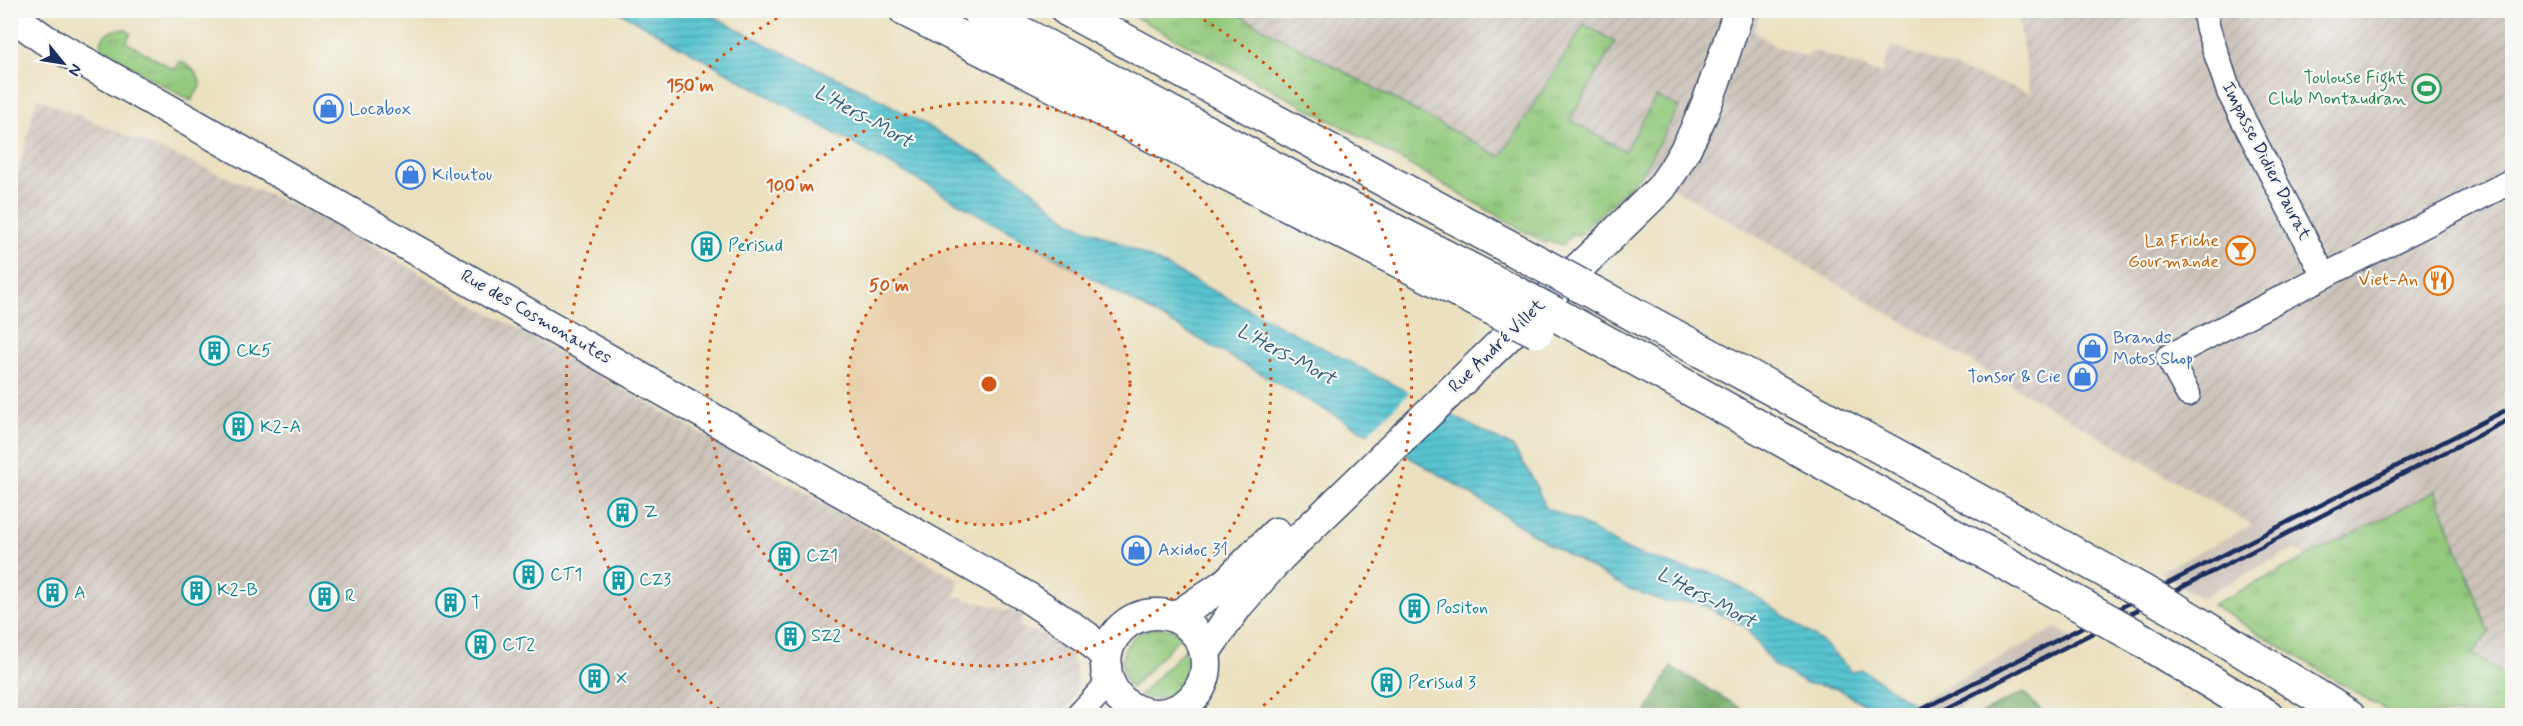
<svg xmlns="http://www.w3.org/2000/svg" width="2523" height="726" viewBox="0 0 2523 726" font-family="Mynerve,sans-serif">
	<defs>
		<pattern id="industrial-furrows" width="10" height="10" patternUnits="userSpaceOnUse" patternTransform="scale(1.5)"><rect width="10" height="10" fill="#ccc2b9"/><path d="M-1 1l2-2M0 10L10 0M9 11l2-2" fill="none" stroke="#afa7a1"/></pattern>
		<pattern id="grass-tufts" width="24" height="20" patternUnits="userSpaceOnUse" patternTransform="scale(1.5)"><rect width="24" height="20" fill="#93c97b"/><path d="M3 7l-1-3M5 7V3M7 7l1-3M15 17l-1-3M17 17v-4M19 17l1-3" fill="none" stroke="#77a468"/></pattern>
		<pattern id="forest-crowns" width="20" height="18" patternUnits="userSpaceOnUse" patternTransform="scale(1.5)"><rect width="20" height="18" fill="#76ad6b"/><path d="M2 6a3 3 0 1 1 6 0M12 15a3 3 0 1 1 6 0" fill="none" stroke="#608d5b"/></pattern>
		<pattern id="water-rules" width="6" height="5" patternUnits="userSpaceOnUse" patternTransform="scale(1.5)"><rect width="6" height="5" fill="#59c5d0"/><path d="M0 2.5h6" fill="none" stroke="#49a0ac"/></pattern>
	</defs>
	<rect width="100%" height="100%" fill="#f6f6f2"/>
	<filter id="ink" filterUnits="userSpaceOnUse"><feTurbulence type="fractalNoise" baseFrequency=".0167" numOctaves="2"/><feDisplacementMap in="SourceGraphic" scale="12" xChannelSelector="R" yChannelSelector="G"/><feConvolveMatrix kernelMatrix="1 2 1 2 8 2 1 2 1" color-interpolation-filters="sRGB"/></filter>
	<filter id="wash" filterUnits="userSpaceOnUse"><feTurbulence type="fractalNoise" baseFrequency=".008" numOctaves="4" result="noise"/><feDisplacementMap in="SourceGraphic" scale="24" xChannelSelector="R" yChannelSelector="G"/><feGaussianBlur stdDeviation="1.35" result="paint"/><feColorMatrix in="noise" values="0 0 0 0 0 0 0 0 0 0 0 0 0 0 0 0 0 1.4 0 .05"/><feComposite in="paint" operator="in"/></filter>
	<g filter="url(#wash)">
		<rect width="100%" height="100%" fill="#ebe1c0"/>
		<g fill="url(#industrial-furrows)">
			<path d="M 1232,11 L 1761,11 L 1754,31 L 1774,46 L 1804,56 L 1815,51 L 1881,74 L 1891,46 L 2030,93 L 2017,11 L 2512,11 L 2512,680 L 2472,654 L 2231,513 L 1628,162 L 1576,198 Z"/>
			<path d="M 37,98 L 317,215 L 959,580 L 955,596 L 1023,614 L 1020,627 L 1057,638 L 1071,654 L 1077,671 L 1077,688 L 1070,704 L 1059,716 L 11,715 L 10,205 Z"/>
		</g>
		<g fill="#ccc2b9">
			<path d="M 2512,395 L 2512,434 L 2200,598 L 2159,572 Z"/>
			<path d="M 2056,628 L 2082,644 L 1948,715 L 1890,716 Z"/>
		</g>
		<g fill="url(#grass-tufts)" stroke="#577c6c" stroke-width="1.5">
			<path d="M 1124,11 L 1232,11 L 1501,157 L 1584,24 L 1615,42 L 1570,120 L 1625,151 L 1656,97 L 1679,107 L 1640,176 L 1579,235 L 1573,234 L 1563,245 L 1549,241 L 1545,243 L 1356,134 Z"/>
			<path d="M 124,29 L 131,33 L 126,42 L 175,70 L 180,61 C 191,67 198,72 201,85 L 191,101 L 102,51 L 100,47 C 101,33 111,30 124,29 Z"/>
			<path d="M 2436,491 L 2489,632 L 2472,654 L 2512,680 L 2512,715 L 2393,715 L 2212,605 Z"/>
			<path d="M 1156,627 L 1172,630 L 1181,636 L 1131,688 C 1111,663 1126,632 1156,627 Z"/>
			<path d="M 1189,645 C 1204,680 1175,710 1140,695 Z"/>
		</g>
		<g fill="url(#forest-crowns)" stroke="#486e64" stroke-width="1.5">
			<path d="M 1671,667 L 1736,705 L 1748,715 L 1645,715 Z"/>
			<path d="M 2024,692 L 2045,715 L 1978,715 Z"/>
		</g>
		<path fill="url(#water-rules)" stroke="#3a7a97" stroke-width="1.5" d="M 618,11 L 704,11 L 769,46 L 865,91 L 1018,178 L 1069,221 L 1133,249 L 1513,447 L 1532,477 L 1546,508 L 1577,521 L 1627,550 L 1681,568 L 1711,572 L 1755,596 L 1821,641 L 1852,672 L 1863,670 L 1929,715 L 1881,715 L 1839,689 L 1805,683 L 1774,666 L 1745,626 L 1696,602 L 1666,602 L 1626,588 L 1549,544 L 1444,477 Z"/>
		<path fill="#ebe1c0" d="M 1411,391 L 1446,410 L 1399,455 L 1365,436 Z"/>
	</g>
	<g filter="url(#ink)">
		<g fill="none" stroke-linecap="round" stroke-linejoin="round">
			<defs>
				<g id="minor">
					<path d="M 2324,276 L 2512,181"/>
					<path d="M 2188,394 L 2168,357 L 2324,276 L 2229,92 L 2208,29 L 2204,10"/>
					<path d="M 1078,716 L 1103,689 L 1108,679"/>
					<path d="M 1152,716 L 1154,714"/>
				</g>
				<g id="major">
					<path d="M 10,14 L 44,39 L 1027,597 L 1087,637 L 1106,657"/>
					<circle cx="1156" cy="664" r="50"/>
					<path d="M 1176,617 L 1226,583 L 1276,533"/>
					<path d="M 1205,652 L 1238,605 L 1280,557 L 1661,188 C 1701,134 1718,73 1739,10"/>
				</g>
				<g id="highway">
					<path d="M 906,10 L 1492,308"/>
					<path d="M 978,10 L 1330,198 L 1510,290"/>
					<path d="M 1068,10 L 1539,263"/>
					<path d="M 1583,287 L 1921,469 L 2131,585"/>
					<path d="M 1555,314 L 2084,607"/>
					<path d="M 2176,610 L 2349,716"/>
					<path d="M 2132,634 L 2267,716"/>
				</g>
			</defs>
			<use href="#minor" stroke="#3a4a6d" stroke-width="27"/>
			<use href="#major" stroke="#3a4a6d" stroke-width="33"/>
			<use href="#highway" stroke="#3a4a6d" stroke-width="36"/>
			<use href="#minor" stroke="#fff" stroke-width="24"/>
			<use href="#major" stroke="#fff" stroke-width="30"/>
			<use href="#highway" stroke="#fff" stroke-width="33"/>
			<g stroke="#1b2f5e" stroke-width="4.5">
				<path d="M 1909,716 L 2512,407"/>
				<path d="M 1931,716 L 2512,418"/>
			</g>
			<defs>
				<g id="highway-bridge">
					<path d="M 1539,263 L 1583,287"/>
					<path d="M 1510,290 L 1555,314"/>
					<path d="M 1492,308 L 1537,331"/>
					<path d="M 2131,585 L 2176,610"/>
					<path d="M 2084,607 L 2132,634"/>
				</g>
			</defs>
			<use href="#highway-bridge" stroke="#3a4a6d" stroke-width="36" stroke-linecap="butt"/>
			<use href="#highway-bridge" stroke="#fff" stroke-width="33"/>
		</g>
	</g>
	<circle cx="989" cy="384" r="141" fill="#d45514" fill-opacity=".12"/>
	<g fill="none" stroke="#d45514" stroke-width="3" stroke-dasharray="3 6">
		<circle cx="989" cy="384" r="141"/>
		<circle cx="989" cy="384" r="282"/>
		<path d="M726 715A423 423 0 0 1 790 11M1188 11A423 423 0 0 1 1252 715"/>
	</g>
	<defs>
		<symbol id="stadium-ring" viewBox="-11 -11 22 22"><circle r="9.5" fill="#f6f6f2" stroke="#2e9e5b" stroke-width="1.5"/><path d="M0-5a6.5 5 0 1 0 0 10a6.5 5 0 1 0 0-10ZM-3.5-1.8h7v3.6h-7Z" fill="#2e9e5b"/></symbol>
		<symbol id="shop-ring" viewBox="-11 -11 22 22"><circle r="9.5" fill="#f6f6f2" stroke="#3f7fe0" stroke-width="1.5"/><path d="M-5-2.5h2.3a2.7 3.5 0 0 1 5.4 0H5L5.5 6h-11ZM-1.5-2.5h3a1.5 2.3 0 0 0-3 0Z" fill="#3f7fe0"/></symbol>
		<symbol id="building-ring" viewBox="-11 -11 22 22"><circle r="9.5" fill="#f6f6f2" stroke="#0f9aa8" stroke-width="1.5"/><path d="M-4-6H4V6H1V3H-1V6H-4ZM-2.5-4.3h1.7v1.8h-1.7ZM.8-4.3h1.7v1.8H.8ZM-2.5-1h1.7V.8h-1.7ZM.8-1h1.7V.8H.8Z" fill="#0f9aa8"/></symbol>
		<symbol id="bar-ring" viewBox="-11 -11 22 22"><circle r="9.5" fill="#f6f6f2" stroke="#e8710a" stroke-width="1.5"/><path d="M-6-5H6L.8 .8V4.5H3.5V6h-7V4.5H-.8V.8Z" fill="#e8710a"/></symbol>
		<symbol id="restaurant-ring" viewBox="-11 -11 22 22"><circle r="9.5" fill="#f6f6f2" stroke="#e8710a" stroke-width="1.5"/><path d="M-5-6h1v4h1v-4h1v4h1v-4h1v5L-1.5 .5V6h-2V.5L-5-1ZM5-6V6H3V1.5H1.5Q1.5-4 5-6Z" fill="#e8710a"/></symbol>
	</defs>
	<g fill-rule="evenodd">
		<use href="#stadium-ring" x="2410" y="72" width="33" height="33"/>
		<use href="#shop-ring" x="312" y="92" width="33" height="33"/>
		<use href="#shop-ring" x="394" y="158" width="33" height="33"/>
		<use href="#building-ring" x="690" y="230" width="33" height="33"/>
		<use href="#bar-ring" x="2224" y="234" width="33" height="33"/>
		<use href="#restaurant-ring" x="2422" y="264" width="33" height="33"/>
		<use href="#shop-ring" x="2076" y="332" width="33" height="33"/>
		<use href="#building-ring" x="198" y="334" width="33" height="33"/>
		<use href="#shop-ring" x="2066" y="360" width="33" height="33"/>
		<use href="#building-ring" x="222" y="410" width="33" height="33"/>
		<use href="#building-ring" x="606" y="496" width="33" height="33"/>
		<use href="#shop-ring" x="1120" y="534" width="33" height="33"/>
		<use href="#building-ring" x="768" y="540" width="33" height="33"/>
		<use href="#building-ring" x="512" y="558" width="33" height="33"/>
		<use href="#building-ring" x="602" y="564" width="33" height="33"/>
		<use href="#building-ring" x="180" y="574" width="33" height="33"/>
		<use href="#building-ring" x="36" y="576" width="33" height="33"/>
		<use href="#building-ring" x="308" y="580" width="33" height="33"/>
		<use href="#building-ring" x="434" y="586" width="33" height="33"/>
		<use href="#building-ring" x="1398" y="592" width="33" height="33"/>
		<use href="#building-ring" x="774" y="620" width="33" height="33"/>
		<use href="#building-ring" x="464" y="628" width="33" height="33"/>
		<use href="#building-ring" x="578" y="662" width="33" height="33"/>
		<use href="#building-ring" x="1370" y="666" width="33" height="33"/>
	</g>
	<g text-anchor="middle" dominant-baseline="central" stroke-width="4.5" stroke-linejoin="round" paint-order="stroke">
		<g font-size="18" fill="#27864d" stroke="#f6f6f2" text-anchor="end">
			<text x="2406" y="78">Toulouse Fight<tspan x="2406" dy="21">Club Montaudran</tspan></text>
		</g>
		<g font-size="18" fill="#366cbe" stroke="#f6f6f2" text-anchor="start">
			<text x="349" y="109">Locabox</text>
			<text x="432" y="175">Kiloutou</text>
			<text x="2113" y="338">Brands<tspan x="2113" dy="21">Motos Shop</tspan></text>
			<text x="2061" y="377" text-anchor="end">Tonsor &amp; Cie</text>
			<text x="1158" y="550">Axidoc 31</text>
		</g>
		<g font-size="18" fill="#1b2f5e" stroke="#f6f6f2">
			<text transform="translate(2266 161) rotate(63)">Impasse Didier Daurat</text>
			<text transform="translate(536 317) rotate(30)">Rue des Cosmonautes</text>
			<text transform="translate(1497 346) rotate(-44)">Rue André Villet</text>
		</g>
		<g font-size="18" fill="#c56008" stroke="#f6f6f2" text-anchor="end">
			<text x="2219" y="241">La Friche<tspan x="2219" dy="21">Gourmande</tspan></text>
			<text x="2418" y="280">Viet-An</text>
		</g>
		<g font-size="18" fill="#0d838f" stroke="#f6f6f2" text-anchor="start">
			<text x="728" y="246">Perisud</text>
			<text x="236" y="351">CK5</text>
			<text x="260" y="427">K2-A</text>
			<text x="644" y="512">Z</text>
			<text x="806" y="556">CZ1</text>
			<text x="550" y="575">CT1</text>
			<text x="639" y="580">CZ3</text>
			<text x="217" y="590">K2-B</text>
			<text x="74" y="593">A</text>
			<text x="345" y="596">R</text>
			<text x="471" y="603">T</text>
			<text x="1436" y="608">Positon</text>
			<text x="811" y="636">SZ2</text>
			<text x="502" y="645">CT2</text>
			<text x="616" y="679">X</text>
			<text x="1408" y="683">Perisud 3</text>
		</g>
		<g font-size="20" font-style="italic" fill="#2e5c80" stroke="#f6f6f2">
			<text transform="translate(863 117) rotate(29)">L'Hers-Mort</text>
			<text transform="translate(1286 355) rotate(28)">L'Hers-Mort</text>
			<text transform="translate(1706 598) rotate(28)">L'Hers-Mort</text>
		</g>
	</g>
	<circle cx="989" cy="384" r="9" fill="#d45514" stroke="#f6f6f2" stroke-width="3"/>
	<g font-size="18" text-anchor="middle" font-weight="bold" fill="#d45514" stroke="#f6f6f2" stroke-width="4.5" stroke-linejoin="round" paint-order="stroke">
		<text x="690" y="91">150 m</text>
		<text x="790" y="191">100 m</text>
		<text x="889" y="291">50 m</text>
	</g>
	<rect width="2523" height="726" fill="none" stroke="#f6f6f2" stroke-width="36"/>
	<g transform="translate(63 63) rotate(120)" stroke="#f6f6f2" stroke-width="4.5" paint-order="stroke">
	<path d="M0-4.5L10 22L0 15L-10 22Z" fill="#1b2f5e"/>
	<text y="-9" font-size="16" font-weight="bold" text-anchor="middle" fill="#1b2f5e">N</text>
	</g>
</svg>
